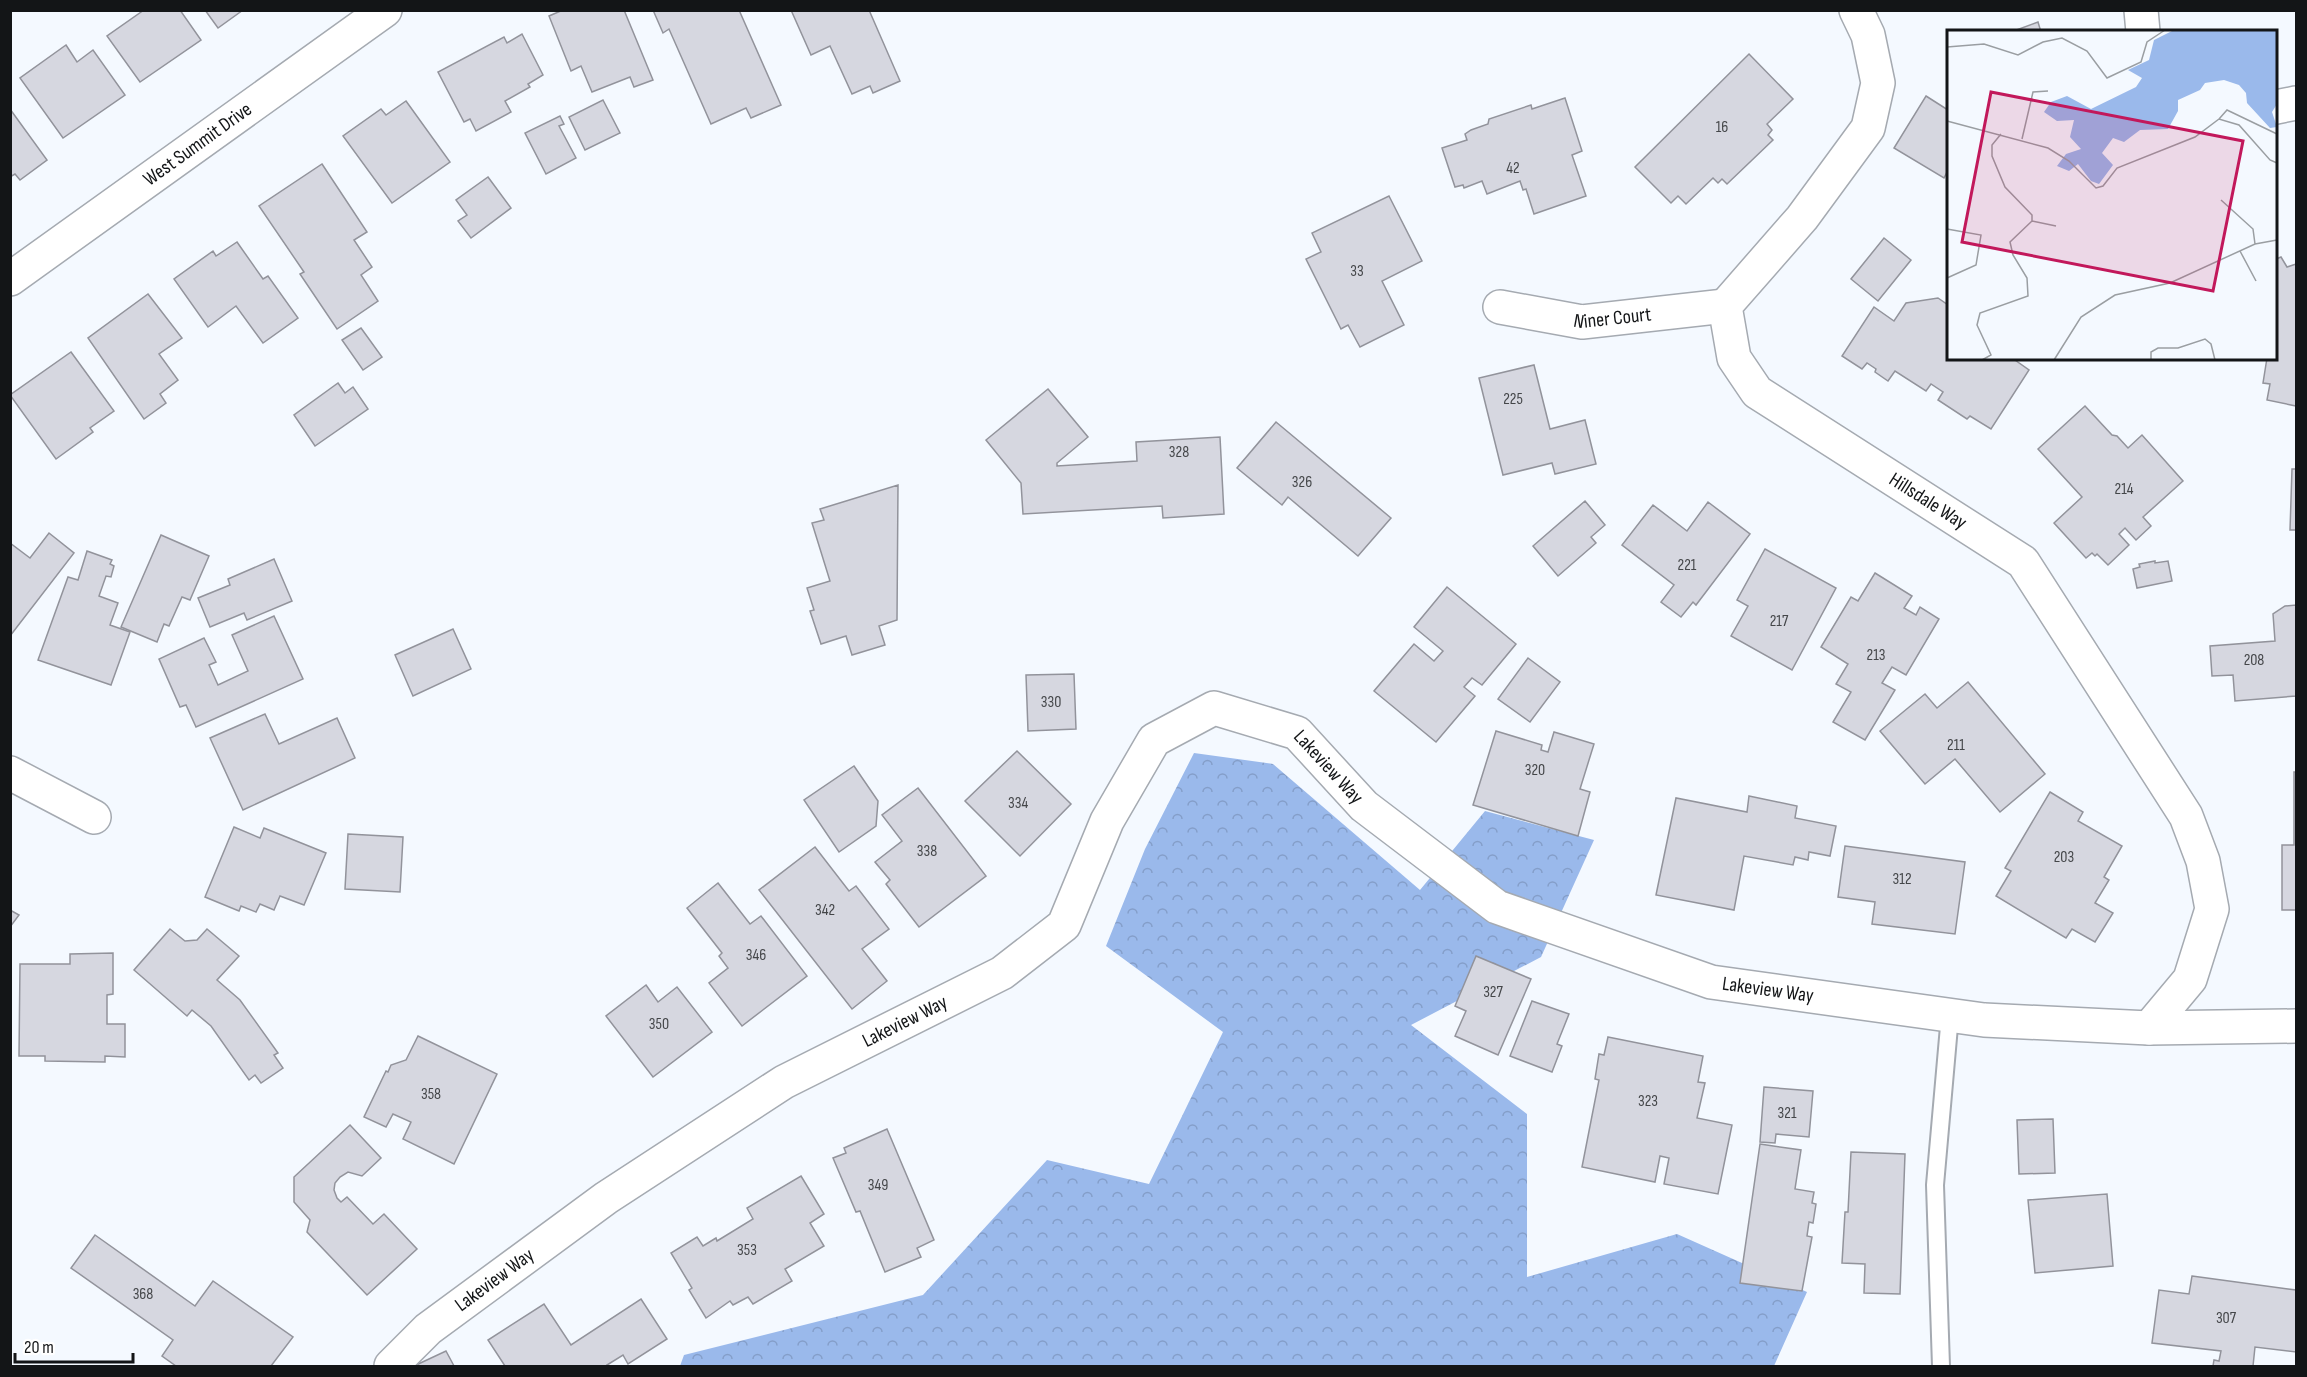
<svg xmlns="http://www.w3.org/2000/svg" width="2307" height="1377" viewBox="0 0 2307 1377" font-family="'Sofia Sans Condensed',sans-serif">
	<defs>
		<pattern id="forest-crowns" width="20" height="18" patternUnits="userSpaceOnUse" patternTransform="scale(1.5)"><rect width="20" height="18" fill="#9ab9eb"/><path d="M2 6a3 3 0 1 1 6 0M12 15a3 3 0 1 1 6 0" fill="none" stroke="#849ec9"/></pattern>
	</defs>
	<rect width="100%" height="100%" fill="#f4f9ff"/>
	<path fill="url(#forest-crowns)" d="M 1194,753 L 1273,764 L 1420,890 L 1485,811 L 1594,840 L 1541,957 L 1411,1025 L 1527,1114 L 1527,1277 L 1677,1234 L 1807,1292 L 1774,1366 L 680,1366 L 684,1355 L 923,1295 L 1047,1160 L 1149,1184 L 1223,1032 L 1106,946 L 1145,849 Z"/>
	<g fill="#d6d7e0" stroke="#92939b" stroke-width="1.5">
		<path d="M 144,10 L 180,10 L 201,40 L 140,82 L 107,36 Z"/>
		<path d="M 205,10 L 243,10 L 218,28 Z"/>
		<path d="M 563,10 L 624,10 L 653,80 L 634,87 L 630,77 L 592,92 L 581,66 L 571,71 L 549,16 Z"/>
		<path d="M 653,10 L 739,10 L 781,105 L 751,118 L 746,108 L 711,124 L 669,29 L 663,33 Z"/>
		<path d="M 791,10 L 869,10 L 900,81 L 873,93 L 870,86 L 852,94 L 830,46 L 811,55 Z"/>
		<path d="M 2038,22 L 2041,32 L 2011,32 Z"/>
		<path d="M 522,34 L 543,75 L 528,84 L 530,87 L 505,101 L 511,112 L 476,131 L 470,119 L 464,122 L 438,72 L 504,37 L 507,43 Z"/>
		<path d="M 66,45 L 77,62 L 93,50 L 125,95 L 63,138 L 20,78 Z"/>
		<path d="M 1749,54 L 1793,99 L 1767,124 L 1772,130 L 1768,135 L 1773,140 L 1727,184 L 1722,179 L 1718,183 L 1713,178 L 1686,204 L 1678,196 L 1671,203 L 1635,167 Z"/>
		<path d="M 1926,96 L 1948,110 L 1948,170 L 1944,178 L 1894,148 Z"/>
		<path d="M 1565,98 L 1582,151 L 1572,155 L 1586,196 L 1534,214 L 1526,189 L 1523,190 L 1520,181 L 1487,194 L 1482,181 L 1464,188 L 1463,185 L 1455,187 L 1442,148 L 1467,140 L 1465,134 L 1471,130 L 1488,124 L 1489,119 L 1531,105 L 1532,109 Z"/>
		<path d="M 603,100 L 620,133 L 585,150 L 569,117 Z"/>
		<path d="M 406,101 L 450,162 L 392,203 L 343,136 L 381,109 L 386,115 Z"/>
		<path d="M 10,109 L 47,160 L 20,180 L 15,174 L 10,177 Z"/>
		<path d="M 560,116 L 564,124 L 559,126 L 576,158 L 546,174 L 525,133 Z"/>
		<path d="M 322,164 L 367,232 L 354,240 L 372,267 L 361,275 L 378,301 L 337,329 L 300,274 L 304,272 L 259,206 Z"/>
		<path d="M 488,177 L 511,208 L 471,238 L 458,221 L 467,215 L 456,200 Z"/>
		<path d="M 1389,196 L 1422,261 L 1382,281 L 1404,325 L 1360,347 L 1348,325 L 1341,329 L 1306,259 L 1321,252 L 1312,233 Z"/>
		<path d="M 1884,238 L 1911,260 L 1878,301 L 1851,279 Z"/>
		<path d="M 237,242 L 263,279 L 268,276 L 298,318 L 263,343 L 236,306 L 208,327 L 174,279 L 213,251 L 216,256 Z"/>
		<path d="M 2281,257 L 2287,267 L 2296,264 L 2296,406 L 2267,400 L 2270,384 L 2263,383 L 2267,358 L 2276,358 L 2276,259 Z"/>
		<path d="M 148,294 L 182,338 L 159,354 L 178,380 L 160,394 L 166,403 L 144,419 L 88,338 Z"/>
		<path d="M 1938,298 L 1948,305 L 1948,358 L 2012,358 L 2029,370 L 1991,429 L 1970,416 L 1967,419 L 1938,400 L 1943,392 L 1931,384 L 1926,391 L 1895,371 L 1888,381 L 1875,372 L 1876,369 L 1867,363 L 1862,369 L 1842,356 L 1874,307 L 1894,321 L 1906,303 Z"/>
		<path d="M 361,328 L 382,357 L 363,370 L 342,340 Z"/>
		<path d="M 71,352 L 114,411 L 90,428 L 93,432 L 56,459 L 10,395 Z"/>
		<path d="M 1534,365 L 1550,429 L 1585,420 L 1596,464 L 1555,474 L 1552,463 L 1503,475 L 1479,378 Z"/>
		<path d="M 338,383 L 345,393 L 353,387 L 368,409 L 315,446 L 294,415 Z"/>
		<path d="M 1048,389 L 1088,437 L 1057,463 L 1057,466 L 1137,461 L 1136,442 L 1220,437 L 1224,514 L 1163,518 L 1162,506 L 1023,514 L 1021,483 L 986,440 Z"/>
		<path d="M 2085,406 L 2112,435 L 2117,436 L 2128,448 L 2142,435 L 2183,481 L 2143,517 L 2151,526 L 2136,540 L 2125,528 L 2119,534 L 2129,545 L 2108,565 L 2097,554 L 2095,556 L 2092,553 L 2086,558 L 2054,523 L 2082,497 L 2038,449 Z"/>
		<path d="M 1276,422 L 1391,518 L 1358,556 L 1288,497 L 1282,505 L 1237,468 Z"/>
		<path d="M 2292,469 L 2296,469 L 2296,530 L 2290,530 Z"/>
		<path d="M 898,485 L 897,620 L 879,626 L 885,645 L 852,655 L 846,636 L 821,644 L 810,611 L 814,610 L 807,588 L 830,581 L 812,523 L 824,520 L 820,509 Z"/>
		<path d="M 1585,501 L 1605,525 L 1591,537 L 1596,543 L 1558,576 L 1533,546 Z"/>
		<path d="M 1708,502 L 1750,534 L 1696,605 L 1693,602 L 1681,617 L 1661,602 L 1674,585 L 1622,545 L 1653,505 L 1687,531 Z"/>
		<path d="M 49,533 L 74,553 L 10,636 L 10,543 L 30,558 Z"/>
		<path d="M 161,535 L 209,556 L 190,600 L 182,597 L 169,626 L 164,624 L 157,642 L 121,627 Z"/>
		<path d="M 1765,549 L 1836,588 L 1792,670 L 1731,636 L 1748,606 L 1737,600 Z"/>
		<path d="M 87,551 L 112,560 L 110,564 L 114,566 L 111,577 L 106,576 L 99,596 L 118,603 L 110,625 L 130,632 L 111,685 L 38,660 L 68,577 L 78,580 Z"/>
		<path d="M 274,559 L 292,601 L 247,620 L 244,613 L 210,627 L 198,598 L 230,585 L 228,579 Z"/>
		<path d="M 2155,561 L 2155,563 L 2168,561 L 2172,581 L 2137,588 L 2133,569 L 2140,567 L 2139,564 Z"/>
		<path d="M 1875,573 L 1912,596 L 1904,608 L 1916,615 L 1920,607 L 1939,619 L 1906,675 L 1892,667 L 1882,683 L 1895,690 L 1865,740 L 1833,722 L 1851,692 L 1836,684 L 1848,664 L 1821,647 L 1851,597 L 1858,601 Z"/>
		<path d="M 1447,587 L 1516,644 L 1482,685 L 1472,678 L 1464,687 L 1475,696 L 1436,742 L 1374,691 L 1414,644 L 1434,661 L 1443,651 L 1414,627 Z"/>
		<path d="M 2296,605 L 2296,696 L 2235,701 L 2233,675 L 2212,676 L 2210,646 L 2275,641 L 2273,614 L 2285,606 Z"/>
		<path d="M 274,616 L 303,679 L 196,727 L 186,705 L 180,707 L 159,659 L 204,638 L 216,662 L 209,665 L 218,685 L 248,671 L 232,635 Z"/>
		<path d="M 453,629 L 471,669 L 413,696 L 395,655 Z"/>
		<path d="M 1528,658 L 1560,682 L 1530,722 L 1498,699 Z"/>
		<path d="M 1074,674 L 1076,729 L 1028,731 L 1026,675 Z"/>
		<path d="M 1968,682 L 2045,774 L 2000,812 L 1955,759 L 1925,784 L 1880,731 L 1925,694 L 1937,708 Z"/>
		<path d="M 265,714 L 279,744 L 337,718 L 355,758 L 243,810 L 210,738 Z"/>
		<path d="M 1496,731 L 1542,745 L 1541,750 L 1548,752 L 1554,732 L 1594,744 L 1580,789 L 1590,792 L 1578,836 L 1473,805 Z"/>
		<path d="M 1017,751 L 1071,804 L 1020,856 L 965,801 Z"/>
		<path d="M 854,766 L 878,801 L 876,826 L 839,852 L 804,800 Z"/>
		<path d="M 2294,772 L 2296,772 L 2296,910 L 2282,910 L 2282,845 L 2294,845 Z"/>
		<path d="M 918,788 L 986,876 L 919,927 L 886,884 L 890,880 L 875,862 L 902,841 L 882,815 Z"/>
		<path d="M 2050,792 L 2083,812 L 2078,821 L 2122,846 L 2104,877 L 2109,880 L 2095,903 L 2113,913 L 2095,942 L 2072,929 L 2066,938 L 1996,896 L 2011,871 L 2005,868 Z"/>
		<path d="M 1749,796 L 1797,806 L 1795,818 L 1836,826 L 1830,856 L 1809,852 L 1808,860 L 1795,857 L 1793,865 L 1744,856 L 1734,910 L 1656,895 L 1676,798 L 1747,812 Z"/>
		<path d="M 234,827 L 260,838 L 264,828 L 326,853 L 304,905 L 280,896 L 274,910 L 260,904 L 256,912 L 241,906 L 239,911 L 205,897 Z"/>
		<path d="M 348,834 L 403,837 L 400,892 L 345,889 Z"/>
		<path d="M 1845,846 L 1965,862 L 1955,934 L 1872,924 L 1875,902 L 1838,897 Z"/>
		<path d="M 815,847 L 849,891 L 856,886 L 889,929 L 862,949 L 887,981 L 852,1009 L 759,890 Z"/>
		<path d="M 718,883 L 750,924 L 761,916 L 807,976 L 742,1026 L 709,983 L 728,968 L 719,956 L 722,953 L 687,908 Z"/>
		<path d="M 10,910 L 19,915 L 10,927 Z"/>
		<path d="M 170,929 L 185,941 L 197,940 L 207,929 L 239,956 L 217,980 L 240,1000 L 278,1053 L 274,1055 L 283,1068 L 261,1083 L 255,1075 L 249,1080 L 211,1026 L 192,1010 L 187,1016 L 134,970 Z"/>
		<path d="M 113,953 L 113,994 L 107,995 L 107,1024 L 125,1024 L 125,1057 L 105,1056 L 105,1062 L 45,1061 L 45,1056 L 19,1056 L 20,964 L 70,964 L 70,954 Z"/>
		<path d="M 1476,956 L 1531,979 L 1498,1055 L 1455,1036 L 1466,1011 L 1455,1006 Z"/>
		<path d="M 646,985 L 658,1002 L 677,987 L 712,1032 L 653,1077 L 606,1016 Z"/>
		<path d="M 1532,1001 L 1569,1014 L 1557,1044 L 1562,1046 L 1552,1072 L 1510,1056 Z"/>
		<path d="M 418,1036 L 497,1074 L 454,1164 L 403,1139 L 411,1122 L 393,1114 L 386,1127 L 364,1117 L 386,1071 L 388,1072 L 391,1065 L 406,1060 Z"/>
		<path d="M 1608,1037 L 1703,1056 L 1698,1082 L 1705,1083 L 1697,1118 L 1732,1125 L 1718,1194 L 1664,1184 L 1669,1158 L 1660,1156 L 1655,1182 L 1582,1167 L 1599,1080 L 1595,1079 L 1599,1054 L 1604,1055 Z"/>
		<path d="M 1764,1087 L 1813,1091 L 1809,1137 L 1776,1134 L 1775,1143 L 1760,1142 Z"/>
		<path d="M 2053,1119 L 2055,1173 L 2019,1174 L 2017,1120 Z"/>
		<path d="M 350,1125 L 381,1158 L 362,1176 L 348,1172 L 340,1177 L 335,1183 L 334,1190 L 337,1198 L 341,1202 L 347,1197 L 373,1224 L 384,1214 L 417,1249 L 367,1295 L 307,1232 L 310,1220 L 294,1202 L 294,1177 Z"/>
		<path d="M 887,1129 L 934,1240 L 917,1248 L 921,1257 L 885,1272 L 860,1211 L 856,1212 L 833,1158 L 846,1153 L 844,1148 Z"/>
		<path d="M 1760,1144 L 1801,1150 L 1795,1189 L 1814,1192 L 1812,1203 L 1816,1204 L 1813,1223 L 1809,1222 L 1807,1236 L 1812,1237 L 1802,1291 L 1740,1283 Z"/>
		<path d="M 1851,1152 L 1905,1154 L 1900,1294 L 1864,1293 L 1865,1264 L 1842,1263 L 1845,1212 L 1848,1212 Z"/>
		<path d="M 801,1176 L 824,1214 L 810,1223 L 824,1246 L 785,1269 L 792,1281 L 753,1304 L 748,1297 L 733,1305 L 730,1301 L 706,1318 L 689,1290 L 692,1288 L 671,1253 L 697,1237 L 703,1246 L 716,1238 L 717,1241 L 753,1219 L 747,1208 Z"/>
		<path d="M 2107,1194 L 2113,1266 L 2035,1273 L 2028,1200 Z"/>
		<path d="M 95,1235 L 195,1306 L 213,1281 L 293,1337 L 271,1366 L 176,1366 L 162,1356 L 173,1340 L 71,1268 Z"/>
		<path d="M 2192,1276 L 2296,1290 L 2296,1352 L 2255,1347 L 2253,1366 L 2213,1366 L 2214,1360 L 2219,1361 L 2221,1351 L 2152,1343 L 2159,1290 L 2189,1294 Z"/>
		<path d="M 641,1299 L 667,1339 L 628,1364 L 623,1355 L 607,1365 L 608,1366 L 505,1366 L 488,1340 L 544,1304 L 571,1345 Z"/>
		<path d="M 446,1351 L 454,1366 L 414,1366 Z"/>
	</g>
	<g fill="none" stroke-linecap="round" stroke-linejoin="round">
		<defs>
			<path id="lane" d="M 1941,1366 L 1935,1185 L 1950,1015"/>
			<g id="street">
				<path id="s1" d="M 1856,10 L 1868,35 L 1878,83 L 1868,128 L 1802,218 L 1725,306 L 1734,358 L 1757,392 L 2023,562 L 2186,816 L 2203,861 L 2212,909 L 2190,979 L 2149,1028"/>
				<path d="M 2141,10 L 2143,32"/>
				<path d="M 2276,107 L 2296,103"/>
				<path id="s2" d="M 10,279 L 385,10"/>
				<path id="s3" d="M 1500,307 L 1582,322 L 1725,306"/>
				<path d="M 10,773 L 94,817"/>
				<path id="s4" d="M 391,1366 L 428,1329 L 606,1198 L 784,1082 L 1002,973 L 1064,925 L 1107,821 L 1154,740 L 1214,708 L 1297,733 L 1364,806 L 1497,907 L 1711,982 L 1984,1020 L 2149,1028 L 2296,1026"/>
			</g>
		</defs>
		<use href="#lane" stroke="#a5aab1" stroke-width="20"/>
		<use href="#street" stroke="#a5aab1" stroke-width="36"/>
		<use href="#lane" stroke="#fff" stroke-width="16"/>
		<use href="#street" stroke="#fff" stroke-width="33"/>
	</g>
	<g text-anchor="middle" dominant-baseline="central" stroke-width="6" stroke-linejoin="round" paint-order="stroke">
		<g font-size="16" fill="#444649">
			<text x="1722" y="127">16</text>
			<text x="1513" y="168">42</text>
			<text x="1357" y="271">33</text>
			<text x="1513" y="399">225</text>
			<text x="1179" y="452">328</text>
			<text x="1302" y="482">326</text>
			<text x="2124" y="489">214</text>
			<text x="1687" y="565">221</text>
			<text x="1779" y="621">217</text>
			<text x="1876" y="655">213</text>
			<text x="2254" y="660">208</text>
			<text x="1051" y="702">330</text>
			<text x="1956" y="745">211</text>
			<text x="1535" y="770">320</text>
			<text x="1018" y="803">334</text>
			<text x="927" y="851">338</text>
			<text x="2064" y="857">203</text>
			<text x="1902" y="879">312</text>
			<text x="825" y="910">342</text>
			<text x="756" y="955">346</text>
			<text x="1493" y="992">327</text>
			<text x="659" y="1024">350</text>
			<text x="431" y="1094">358</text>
			<text x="1648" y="1101">323</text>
			<text x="1787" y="1113">321</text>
			<text x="878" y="1185">349</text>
			<text x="747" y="1250">353</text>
			<text x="143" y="1294">368</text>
			<text x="2226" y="1318">307</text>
		</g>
		<g font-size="20" fill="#131517" stroke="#fff">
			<text stroke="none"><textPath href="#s2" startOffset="231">West Summit Drive</textPath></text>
			<text stroke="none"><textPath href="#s3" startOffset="114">Niner Court</textPath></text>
			<text stroke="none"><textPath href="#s1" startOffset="648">Hillsdale Way</textPath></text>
			<text stroke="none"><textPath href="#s4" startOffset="1215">Lakeview Way</textPath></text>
			<text stroke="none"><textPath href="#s4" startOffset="1719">Lakeview Way</textPath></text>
			<text stroke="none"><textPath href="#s4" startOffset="621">Lakeview Way</textPath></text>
			<text stroke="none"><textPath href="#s4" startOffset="135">Lakeview Way</textPath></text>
		</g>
	</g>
	<g transform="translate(1947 30)">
		<rect width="330" height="330" fill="#f4f9ff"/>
		<path d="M 330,0 L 330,74 L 325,82 L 330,97 L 323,98 L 300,73 L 299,63 L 292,55 L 277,50 L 258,53 L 253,60 L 231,70 L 231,81 L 221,99 L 193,100 L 177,112 L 166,108 L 155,123 L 166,135 L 152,154 L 144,151 L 131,134 L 122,141 L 110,136 L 119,124 L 134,119 L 123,107 L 127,90 L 110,91 L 97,82 L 104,72 L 120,66 L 144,79 L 189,57 L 195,48 L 181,40 L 202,30 L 207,10 L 225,1 Z" fill="#9ab9eb"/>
		<path fill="none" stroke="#9a9ea2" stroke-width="1.5" d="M 0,17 L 37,14 L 71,25 L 96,12 L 115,8 L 140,21 L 160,48 L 194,32 L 200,12 L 218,0M 272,89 L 280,80 L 330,104M 0,91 L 101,118 L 122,131 L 149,158 L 156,156 L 170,138 L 248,107 L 272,89 L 292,95 L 323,130 L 330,133M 75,109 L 86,62 L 101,61M 274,170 L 306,199 L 308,214M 85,191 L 109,196M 0,199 L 34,205 L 29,235 L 0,248M 293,221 L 309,251M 35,330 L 44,325 L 30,295 L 33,283 L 81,266 L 80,248 L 66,225 L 63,212 L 85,191 L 85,185 L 58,157 L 45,126 L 45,115 L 54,104M 107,330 L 134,287 L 168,265 L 223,253 L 308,214 L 330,210M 204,330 L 204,322 L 211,318 L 231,318 L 258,309 L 264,314 L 268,330"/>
		<path fill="#c2185b" fill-opacity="0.15" stroke="#c2185b" stroke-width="3" d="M 44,62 L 296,111 L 266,261 L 15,212 Z"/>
		<rect width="330" height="330" fill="none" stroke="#131517" stroke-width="3"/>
	</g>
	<rect width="2307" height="1377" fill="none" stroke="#131517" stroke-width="24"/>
	<path d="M15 1353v9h118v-9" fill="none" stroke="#131517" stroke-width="3"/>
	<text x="24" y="1353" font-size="18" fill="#131517" stroke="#ffffff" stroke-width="4.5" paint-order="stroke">20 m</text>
</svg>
